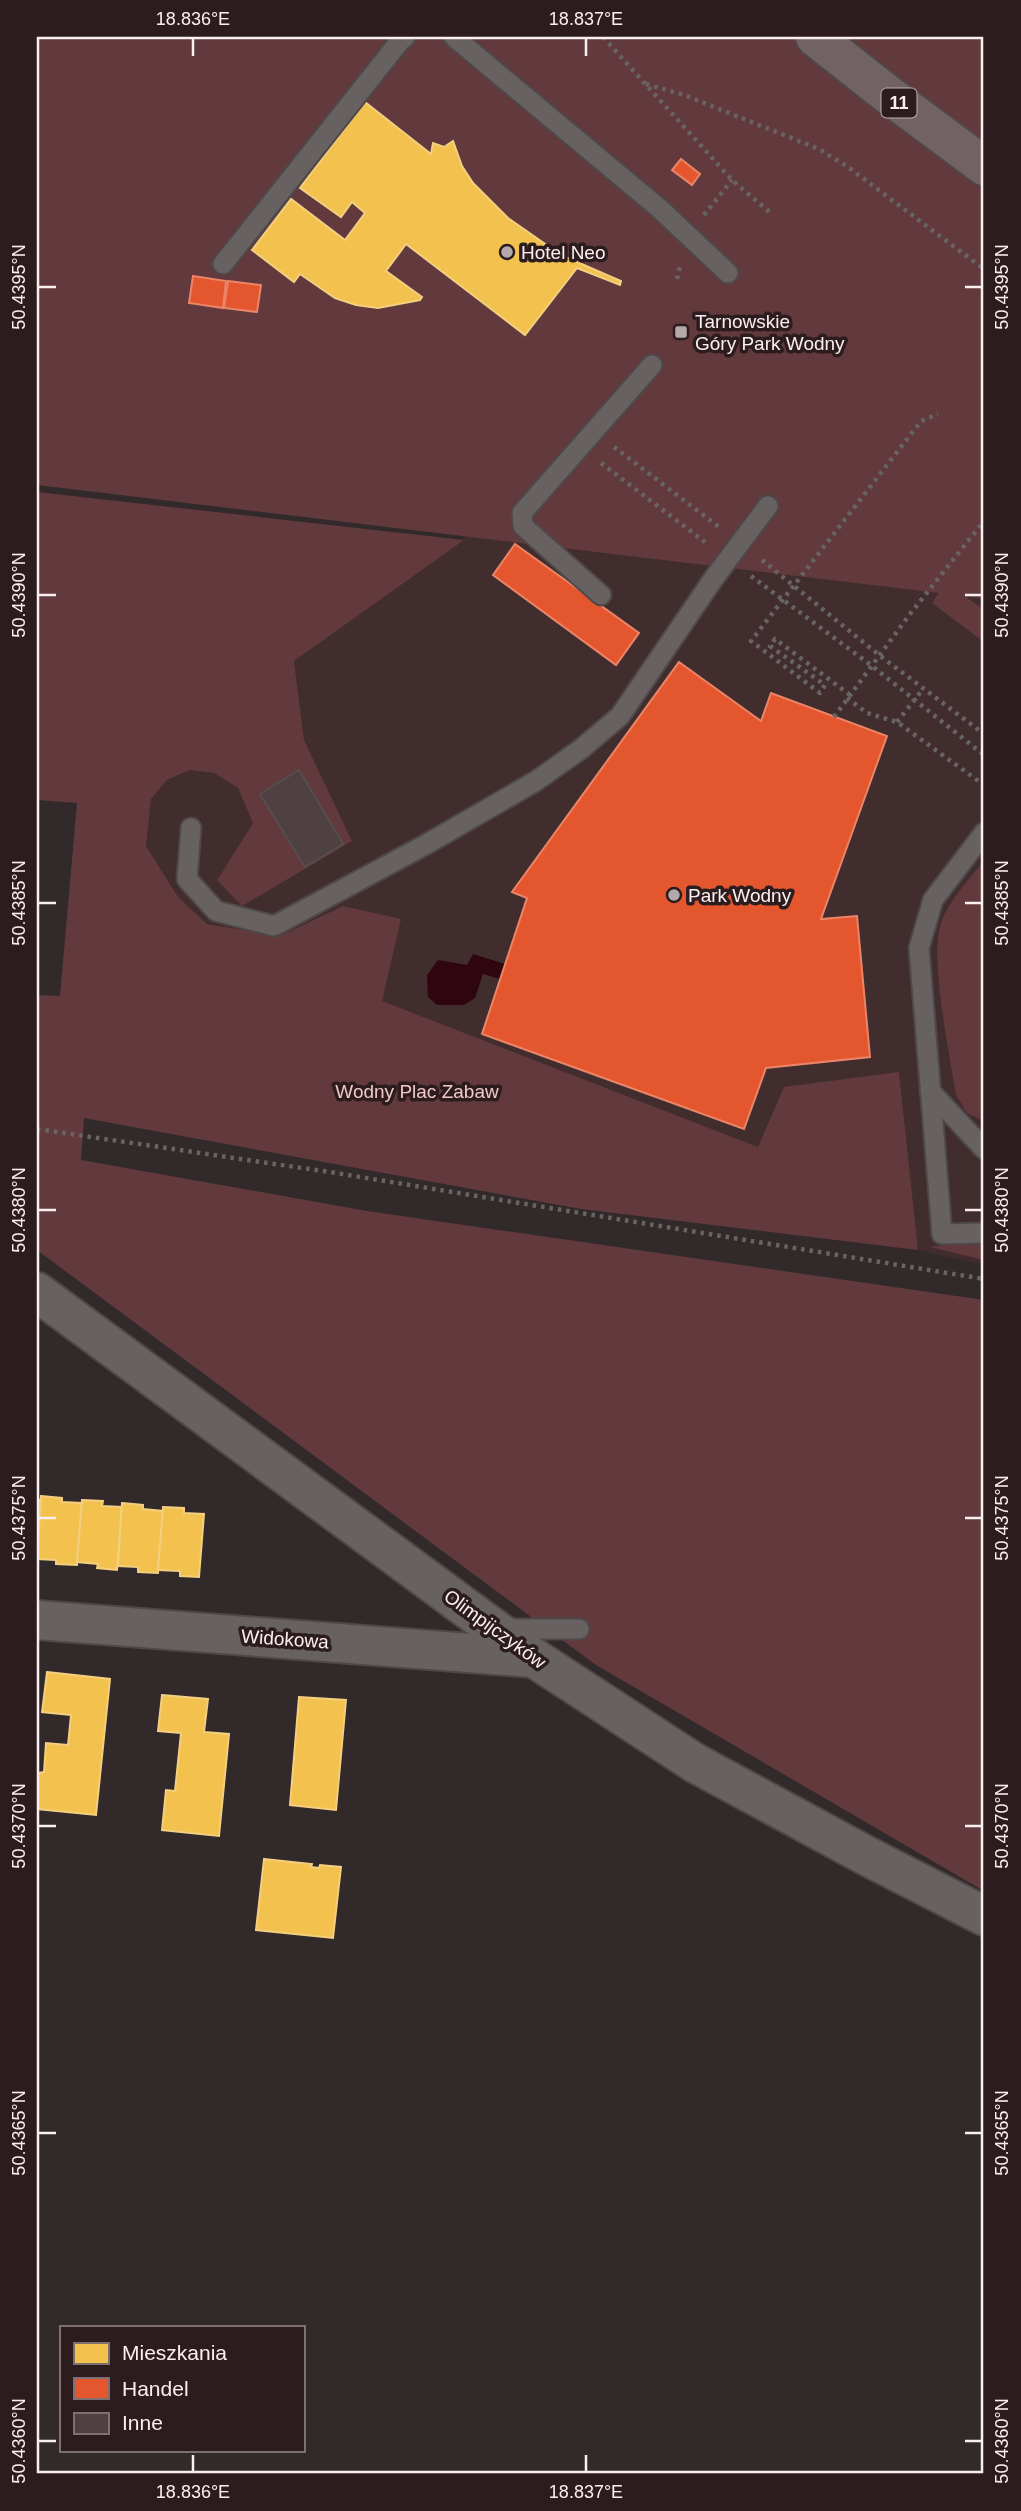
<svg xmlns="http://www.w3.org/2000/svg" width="1021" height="2511" viewBox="0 0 1021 2511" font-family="Helvetica,sans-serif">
	<rect width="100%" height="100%" fill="#322a2a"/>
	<path fill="#422d2e" d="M 984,329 L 984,1265 L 918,1250 L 899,1072 L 758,1147 L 381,1001 L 400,919 L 343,906 L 280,937 L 207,924 L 178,897 L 146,846 L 151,799 L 167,780 L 190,770 L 214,773 L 238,788 L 253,823 L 217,880 L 352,841 L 304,740 L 294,661 L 464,539 L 504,392 Z"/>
	<g fill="#623a3e">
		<path d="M 37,37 L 984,37 L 984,598 L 966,597 L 984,610 L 984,642 L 932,603 L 939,593 L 37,485 Z"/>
		<path d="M 37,492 L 464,540 L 294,661 L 304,740 L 352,841 L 242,906 L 217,880 L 253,823 L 238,788 L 214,773 L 190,770 L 167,780 L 151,799 L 146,846 L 178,897 L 207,924 L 280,936 L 343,906 L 401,919 L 382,1001 L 758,1147 L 784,1087 L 899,1072 L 918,1250 L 581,1209 L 84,1118 L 81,1160 L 367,1211 L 984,1300 L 984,1891 L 596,1665 L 37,1250 L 37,995 L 60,996 L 77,803 L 37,800 Z"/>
		<path d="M 984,861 L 984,1121 L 967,1113 L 956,1095 C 950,1055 929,958 941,923 C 949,901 969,879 984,861 Z"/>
		<path d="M 984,1241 L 984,1260 L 930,1247 Z"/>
	</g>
	<path fill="#2f060f" d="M 473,954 L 505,964 L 500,979 L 483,974 L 475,998 L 464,1005 L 437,1005 L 428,997 L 427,975 L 438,960 L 467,965 Z"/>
	<g fill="#f2c14e" stroke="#f4cf7f" stroke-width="2">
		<path d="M 365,102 L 431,154 L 433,143 L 444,147 L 453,141 L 462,166 L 473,183 L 508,218 L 561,255 L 621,281 L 620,285 L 577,268 L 525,335 L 406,244 L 386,271 L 422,297 L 420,300 L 378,308 L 356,305 L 335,298 L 300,274 L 294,282 L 252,250 L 291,199 L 345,240 L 365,213 L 352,202 L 341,217 L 300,188 Z"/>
		<path d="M 41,1496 L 62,1498 L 62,1502 L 82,1503 L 77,1565 L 56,1564 L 56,1560 L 37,1559 Z"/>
		<path d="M 37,1499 L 41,1500 L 37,1549 Z"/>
		<path d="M 82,1500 L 103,1501 L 102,1506 L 122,1507 L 117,1570 L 97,1568 L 98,1564 L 77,1562 Z"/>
		<path d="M 122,1503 L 143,1505 L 143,1509 L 163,1511 L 158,1573 L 138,1572 L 138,1567 L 118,1566 Z"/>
		<path d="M 163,1507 L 184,1508 L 184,1513 L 204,1514 L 199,1577 L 180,1576 L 180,1571 L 158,1570 Z"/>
		<path d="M 47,1672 L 110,1679 L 96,1815 L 37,1809 L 37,1773 L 44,1772 L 46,1743 L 68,1745 L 71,1715 L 42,1712 Z"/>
		<path d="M 162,1695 L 208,1699 L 204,1732 L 229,1734 L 219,1836 L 162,1830 L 166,1790 L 175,1791 L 181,1733 L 158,1731 Z"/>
		<path d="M 299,1697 L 346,1700 L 336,1810 L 290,1805 Z"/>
		<path d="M 264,1859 L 312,1864 L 311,1867 L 319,1868 L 320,1865 L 341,1867 L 333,1938 L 256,1930 Z"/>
	</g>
	<g fill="#e4572e" stroke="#eb8568" stroke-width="2">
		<path d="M 681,159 L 700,174 L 692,185 L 672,170 Z"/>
		<path d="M 193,276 L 226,281 L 223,308 L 189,303 Z"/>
		<path d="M 228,281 L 261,285 L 257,312 L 224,308 Z"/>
		<path d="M 515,544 L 639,633 L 616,665 L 493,575 Z"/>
		<path d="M 679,662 L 761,721 L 771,693 L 887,736 L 821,919 L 857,916 L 870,1057 L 766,1068 L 744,1129 L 482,1034 L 527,898 L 512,892 Z"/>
	</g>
	<path fill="#4f4041" stroke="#554e4e" stroke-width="2" d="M 299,770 L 343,844 L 305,867 L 260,794 Z"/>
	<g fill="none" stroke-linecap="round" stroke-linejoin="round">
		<defs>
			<g id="service">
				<path d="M 454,37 L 660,209 L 728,273"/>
				<path d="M 223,264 L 400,41 L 405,37"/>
				<path d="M 601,595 L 523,526 L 522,513 L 652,365"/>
				<path d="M 191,828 L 187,879 L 216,911 L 274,926 L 425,845 L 536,781 L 581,749 L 620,716 L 714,578 L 768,506"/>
				<path d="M 984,833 L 933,900 L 919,948 L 942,1234 L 984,1233"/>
				<path d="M 930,1091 L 984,1149"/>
				<path d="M 503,1629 L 579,1629"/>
			</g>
			<g id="minor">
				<path d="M 37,1292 L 534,1658 L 695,1763 L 865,1855 L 984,1916"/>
				<path d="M 37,1620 L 534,1658"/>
			</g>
			<path id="trunk" d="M 815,37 L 886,93 L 984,166"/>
		</defs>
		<use href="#service" stroke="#4f4848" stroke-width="23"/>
		<use href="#minor" stroke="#4f4848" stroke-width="42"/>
		<use href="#trunk" stroke="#4f4848" stroke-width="42"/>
		<g stroke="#696464" stroke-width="4.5" stroke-dasharray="3.5 5" stroke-linecap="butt">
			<path d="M 603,37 L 732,180 L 773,215"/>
			<path d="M 646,84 L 684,95 L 819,149 L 848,167 L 984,269"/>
			<path d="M 704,215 L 732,180"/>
			<path d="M 677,279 L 680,267"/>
			<path d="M 614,447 L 719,527"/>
			<path d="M 601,463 L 705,542"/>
			<path d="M 762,560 L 879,655 L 984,734"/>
			<path d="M 751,576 L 872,666 L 984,755"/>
			<path d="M 850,695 L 775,639 L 770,646 L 825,685 L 820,693 L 751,641 L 921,421 L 938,414"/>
			<path d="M 847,698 L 867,713 L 897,722 L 984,785"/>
			<path d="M 834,717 L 910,614 L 984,521"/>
			<path d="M 897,722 L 923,689"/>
			<path d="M 37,1129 L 336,1173 L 984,1279"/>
		</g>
		<use href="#service" stroke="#686162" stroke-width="19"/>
		<use href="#minor" stroke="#686162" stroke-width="38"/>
		<use href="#trunk" stroke="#716264" stroke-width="38"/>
	</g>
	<path fill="none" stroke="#faeff0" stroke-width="2.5" d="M 193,38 L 193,56M 586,38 L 586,56M 38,287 L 56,287M 965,287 L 982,287M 38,595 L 56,595M 965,595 L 982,595M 38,903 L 56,903M 965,903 L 982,903M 38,1210 L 56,1210M 965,1210 L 982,1210M 38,1518 L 56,1518M 965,1518 L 982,1518M 38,1826 L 56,1826M 965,1826 L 982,1826M 38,2133 L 56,2133M 965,2133 L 982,2133M 38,2441 L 56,2441M 965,2441 L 982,2441M 193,2455 L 193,2472M 586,2455 L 586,2472"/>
	<g fill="#b4aaab" stroke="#2c1c1e" stroke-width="2.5">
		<circle cx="507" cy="252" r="7"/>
		<rect x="674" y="325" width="14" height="14" rx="3.5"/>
		<circle cx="674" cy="895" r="7"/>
	</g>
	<g text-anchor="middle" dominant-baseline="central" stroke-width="7" stroke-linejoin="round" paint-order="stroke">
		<rect fill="#2c1c1e" stroke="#bcb0b1" stroke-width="2" x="881.5" y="88.5" width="35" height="29" rx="5"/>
		<g font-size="18" font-weight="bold" fill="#faeff0">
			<text x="899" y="103">11</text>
		</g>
		<g font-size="19" fill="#faeff0" stroke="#2c1c1e" text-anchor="start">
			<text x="521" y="252">Hotel Neo</text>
			<text x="695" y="321">Tarnowskie<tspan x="695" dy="22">Góry Park Wodny</tspan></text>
			<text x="688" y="895">Park Wodny</text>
		</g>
		<g font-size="19" fill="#f2c7ca" stroke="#2c1c1e">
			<text x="417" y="1091">Wodny Plac Zabaw</text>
		</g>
		<g font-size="19" fill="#faeff0" stroke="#2c1c1e">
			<text transform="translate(495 1629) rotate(36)">Olimpijczyków</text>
			<text transform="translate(285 1639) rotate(4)">Widokowa</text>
		</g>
	</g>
	<rect width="1021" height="2511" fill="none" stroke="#2c1c1e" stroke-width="77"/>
	<rect x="60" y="2326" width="245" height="126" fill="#2c1c1e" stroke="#7e7072" stroke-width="2"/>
	<rect x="74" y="2343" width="35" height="21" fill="#f2c14e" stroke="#7e7072" stroke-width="2"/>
	<text x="122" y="2360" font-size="21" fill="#faeff0">Mieszkania</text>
	<rect x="74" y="2378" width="35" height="21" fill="#e4572e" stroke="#7e7072" stroke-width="2"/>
	<text x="122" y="2396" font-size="21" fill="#faeff0">Handel</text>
	<rect x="74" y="2413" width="35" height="21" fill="#4f4041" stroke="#7e7072" stroke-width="2"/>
	<text x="122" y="2430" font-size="21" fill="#faeff0">Inne</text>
	<rect x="38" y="38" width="944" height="2434" fill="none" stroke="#faeff0" stroke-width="2.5"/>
	<g font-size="18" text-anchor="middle" fill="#faeff0">
		<text x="193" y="25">18.836°E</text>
		<text x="586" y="25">18.837°E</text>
		<text transform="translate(19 287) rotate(-90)" y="6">50.4395°N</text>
		<text transform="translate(1002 287) rotate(-90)" y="6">50.4395°N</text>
		<text transform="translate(19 595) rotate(-90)" y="6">50.4390°N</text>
		<text transform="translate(1002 595) rotate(-90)" y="6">50.4390°N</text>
		<text transform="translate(19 903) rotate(-90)" y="6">50.4385°N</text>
		<text transform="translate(1002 903) rotate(-90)" y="6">50.4385°N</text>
		<text transform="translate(19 1210) rotate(-90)" y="6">50.4380°N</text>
		<text transform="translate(1002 1210) rotate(-90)" y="6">50.4380°N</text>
		<text transform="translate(19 1518) rotate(-90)" y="6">50.4375°N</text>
		<text transform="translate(1002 1518) rotate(-90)" y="6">50.4375°N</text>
		<text transform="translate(19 1826) rotate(-90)" y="6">50.4370°N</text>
		<text transform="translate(1002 1826) rotate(-90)" y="6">50.4370°N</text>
		<text transform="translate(19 2133) rotate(-90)" y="6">50.4365°N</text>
		<text transform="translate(1002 2133) rotate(-90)" y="6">50.4365°N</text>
		<text transform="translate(19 2441) rotate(-90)" y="6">50.4360°N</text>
		<text transform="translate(1002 2441) rotate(-90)" y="6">50.4360°N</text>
		<text x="193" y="2498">18.836°E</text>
		<text x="586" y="2498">18.837°E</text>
	</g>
</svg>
